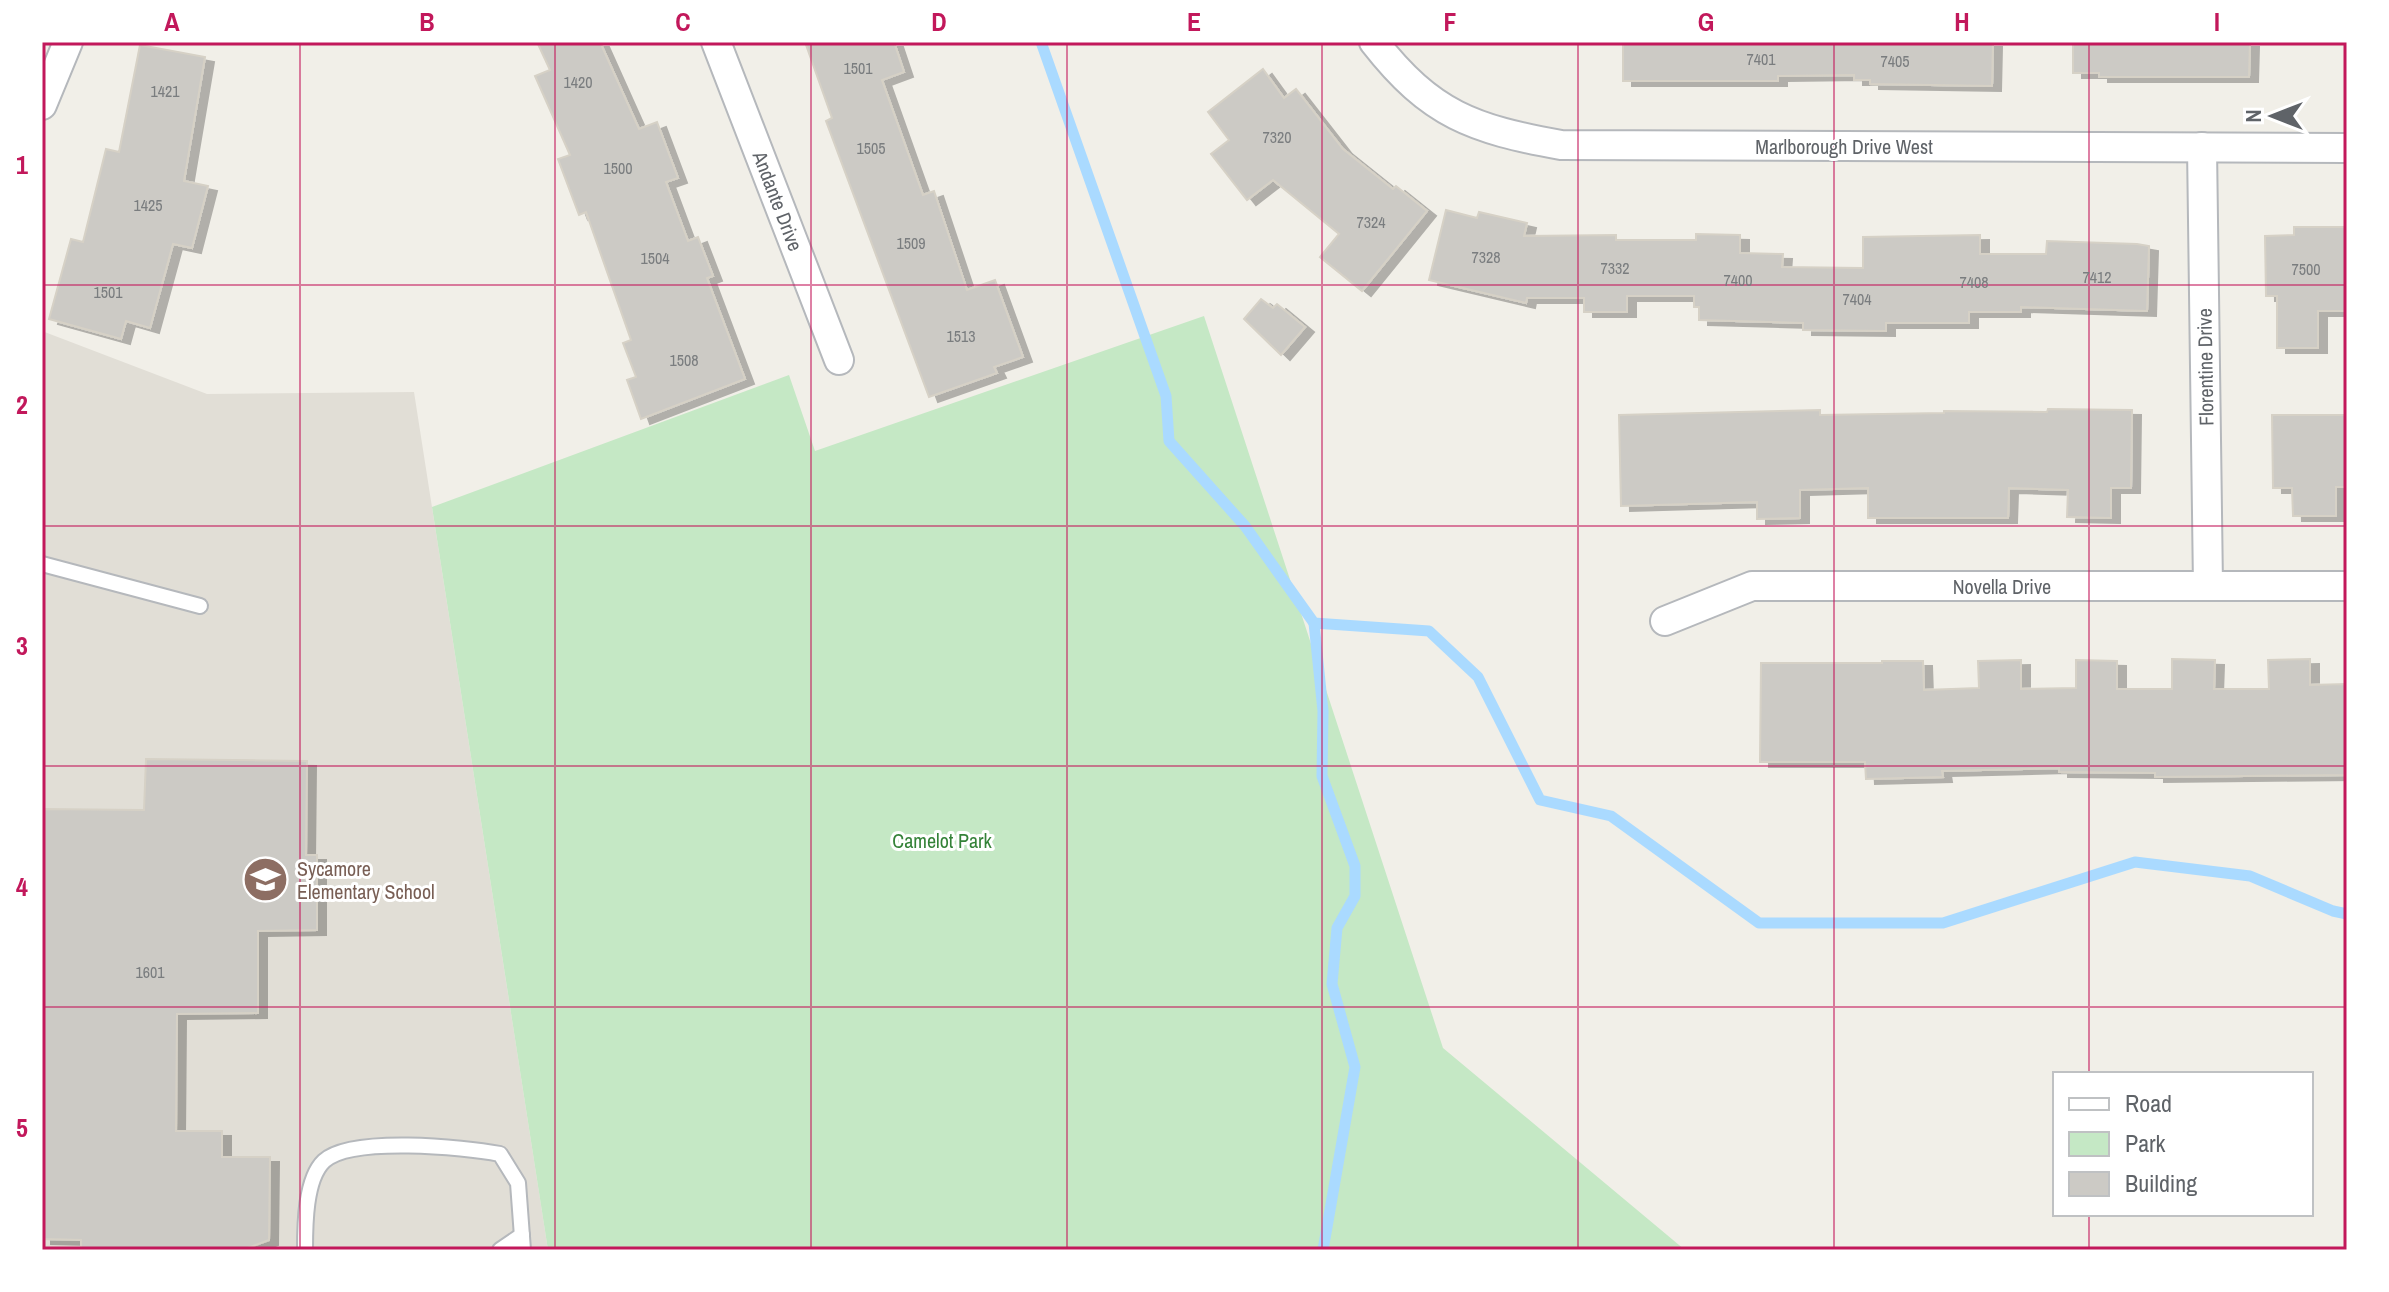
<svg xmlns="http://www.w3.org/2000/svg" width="2389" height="1292" viewBox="0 0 2389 1292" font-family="'Archivo Narrow',sans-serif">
	<defs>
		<filter id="shadow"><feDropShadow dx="9" dy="5" stdDeviation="0" flood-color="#0004"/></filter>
	</defs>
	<rect width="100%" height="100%" fill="#f1efe8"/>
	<path fill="#e1ded6" d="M 42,331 L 207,394 L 414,392 L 548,1250 L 42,1250 Z"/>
	<path fill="#c5e8c5" d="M 1204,316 L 1443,1048 L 1685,1250 L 548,1250 L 432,507 L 789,375 L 815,451 Z"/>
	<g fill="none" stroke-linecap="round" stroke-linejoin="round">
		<g stroke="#aadaff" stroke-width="11">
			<path d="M 1041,42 L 1166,396 L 1169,441 L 1245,526 L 1314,623 L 1429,631 L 1478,677 L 1540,800 L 1611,816 L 1759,923 L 1943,923 L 2135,862 L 2250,876 L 2333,911 L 2347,914"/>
			<path d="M 1314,623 L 1323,711 L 1322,776 L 1355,866 L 1355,896 L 1337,928 L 1332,984 L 1355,1067 L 1323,1250"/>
		</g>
	</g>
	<g fill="#cccac5" stroke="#d6d1c6" stroke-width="2" filter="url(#shadow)">
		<path d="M 537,42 L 600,42 L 639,129 L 657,122 L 678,178 L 666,182 L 688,241 L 698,237 L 713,276 L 707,278 L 745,379 L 641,419 L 627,380 L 636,377 L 623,343 L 631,340 L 586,212 L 579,215 L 558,159 L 570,155 L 535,76 L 550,70 Z"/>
		<path d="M 805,42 L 894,42 L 904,72 L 882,80 L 923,195 L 934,191 L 967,290 L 995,280 L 1023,357 L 994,367 L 997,373 L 929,397 L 826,121 L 832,118 Z"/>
		<path d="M 1623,42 L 1993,42 L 1992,86 L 1870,84 L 1870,80 L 1854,80 L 1854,75 L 1778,76 L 1778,81 L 1623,81 Z"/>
		<path d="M 2073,42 L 2250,42 L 2249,77 L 2099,77 L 2099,73 L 2073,73 Z"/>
		<path d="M 140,45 L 205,57 L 184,181 L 208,186 L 192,248 L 173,244 L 150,328 L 126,321 L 121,339 L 49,319 L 71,239 L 83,242 L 106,149 L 119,152 Z"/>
		<path d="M 1263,69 L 1284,98 L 1296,89 L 1343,149 L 1393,189 L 1396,186 L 1427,211 L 1362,291 L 1320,257 L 1339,234 L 1273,180 L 1247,200 L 1211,154 L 1229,140 L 1208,112 Z"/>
		<path d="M 1446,210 L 1477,218 L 1479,212 L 1527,223 L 1524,236 L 1616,235 L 1616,240 L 1696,240 L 1696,234 L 1740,235 L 1740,253 L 1783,254 L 1782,267 L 1863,268 L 1863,237 L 1980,235 L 1980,254 L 2046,254 L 2047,241 L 2137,244 L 2149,246 L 2147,311 L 2021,307 L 2021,312 L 1969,312 L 1969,323 L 1886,323 L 1886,331 L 1803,330 L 1803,323 L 1699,320 L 1699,307 L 1694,307 L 1694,296 L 1627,296 L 1627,312 L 1584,312 L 1584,298 L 1527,298 L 1526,303 L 1429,280 Z"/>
		<path d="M 2294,227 L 2347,227 L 2347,311 L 2318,311 L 2318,348 L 2277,348 L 2277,296 L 2266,296 L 2265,236 L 2294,235 Z"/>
		<path d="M 1261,299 L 1273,308 L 1277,304 L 1305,327 L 1281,355 L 1244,319 Z"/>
		<path d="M 2048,409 L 2132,410 L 2131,488 L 2111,488 L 2111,518 L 2067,517 L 2068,490 L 2009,488 L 2008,518 L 1868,518 L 1868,488 L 1800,490 L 1800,518 L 1757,519 L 1757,502 L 1621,506 L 1619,415 L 1820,410 L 1820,415 L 1944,413 L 1944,411 L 2047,412 Z"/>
		<path d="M 2272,415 L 2347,415 L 2347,487 L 2336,487 L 2336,516 L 2293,516 L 2292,488 L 2273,488 Z"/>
		<path d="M 2172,659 L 2215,660 L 2214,689 L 2269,689 L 2268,660 L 2310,659 L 2310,685 L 2347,684 L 2347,775 L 2155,777 L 2155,773 L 2059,772 L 2059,768 L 1942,771 L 1943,777 L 1866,779 L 1865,762 L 1760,762 L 1761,663 L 1882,663 L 1882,661 L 1923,661 L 1924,690 L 1979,688 L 1978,661 L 2021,660 L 2021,689 L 2076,688 L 2076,660 L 2117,661 L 2117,689 L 2172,689 Z"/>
		<path d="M 146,759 L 307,761 L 306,855 L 317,855 L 317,930 L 258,931 L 258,1013 L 177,1014 L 176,1131 L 222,1131 L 222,1157 L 270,1157 L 269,1240 L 242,1250 L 81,1250 L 81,1240 L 42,1239 L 42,809 L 144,810 Z"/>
	</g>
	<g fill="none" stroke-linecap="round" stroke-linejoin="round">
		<defs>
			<g id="service">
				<path d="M 42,564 L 200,606"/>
				<path d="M 305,1250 C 305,1226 305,1179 324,1161 C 351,1136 463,1147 500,1154 L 518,1183 L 523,1250"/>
				<path d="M 500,1250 L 522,1235"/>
			</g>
			<g id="minor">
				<path d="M 716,42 L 839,360"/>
				<path d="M 1374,42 C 1431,115 1473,129 1561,145 L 2347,148"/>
				<path d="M 42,105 L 68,42"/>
				<path d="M 2202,147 L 2208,586"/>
				<path d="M 1665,621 L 1752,586 L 2347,586"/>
			</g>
		</defs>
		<use href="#service" stroke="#b5b8bc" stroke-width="18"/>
		<use href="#minor" stroke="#b5b8bc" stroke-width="32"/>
		<use href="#service" stroke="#fff" stroke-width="14"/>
		<use href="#minor" stroke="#fff" stroke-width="28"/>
	</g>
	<path fill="none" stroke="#c2185b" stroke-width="2" stroke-opacity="0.55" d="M 300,42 L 300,1250M 555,42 L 555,1250M 811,42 L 811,1250M 1067,42 L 1067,1250M 1322,42 L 1322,1250M 1578,42 L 1578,1250M 1834,42 L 1834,1250M 2089,42 L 2089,1074M 42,285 L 2347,285M 42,526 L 2347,526M 42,766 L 2347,766M 42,1007 L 2347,1007M 2089,1214 L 2089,1250"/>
	<defs>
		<symbol id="school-disc" viewBox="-11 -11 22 22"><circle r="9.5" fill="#8d6e63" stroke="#fff"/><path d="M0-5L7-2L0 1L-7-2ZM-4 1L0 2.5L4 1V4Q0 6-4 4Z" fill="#fff"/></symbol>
	</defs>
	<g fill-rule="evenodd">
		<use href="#school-disc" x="240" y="854" width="51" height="51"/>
	</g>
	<g text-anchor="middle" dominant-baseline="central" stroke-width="6" stroke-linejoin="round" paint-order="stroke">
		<g font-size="16" fill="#7a7d7f">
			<text x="1761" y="59">7401</text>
			<text x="1895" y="61">7405</text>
			<text x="858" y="68">1501</text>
			<text x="578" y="82">1420</text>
			<text x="165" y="91">1421</text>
			<text x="1277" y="137">7320</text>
			<text x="871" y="148">1505</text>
			<text x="618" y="168">1500</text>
			<text x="148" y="205">1425</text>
			<text x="1371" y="222">7324</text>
			<text x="911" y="243">1509</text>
			<text x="1486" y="257">7328</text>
			<text x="655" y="258">1504</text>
			<text x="1615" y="268">7332</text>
			<text x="2306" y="269">7500</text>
			<text x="2097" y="277">7412</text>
			<text x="1738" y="280">7400</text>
			<text x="1974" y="282">7408</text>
			<text x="108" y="292">1501</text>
			<text x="1857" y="299">7404</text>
			<text x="961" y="336">1513</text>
			<text x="684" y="360">1508</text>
			<text x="150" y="972">1601</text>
		</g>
		<g font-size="20" fill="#5f6368" stroke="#fff">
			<text x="1844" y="146">Marlborough Drive West</text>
			<text transform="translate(778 201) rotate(69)">Andante Drive</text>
			<text transform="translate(2205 367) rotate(-91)">Florentine Drive</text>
			<text x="2002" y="586">Novella Drive</text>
		</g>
		<g font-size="20" fill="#348238" stroke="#fff">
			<text x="942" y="840">Camelot Park</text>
		</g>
		<g font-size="20" fill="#785e54" stroke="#fff" text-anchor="start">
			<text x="297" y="868">Sycamore<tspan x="297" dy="23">Elementary School</tspan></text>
		</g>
	</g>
	<rect width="2389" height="1292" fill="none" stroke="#ffffff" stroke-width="88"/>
	<rect x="2053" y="1072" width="260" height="144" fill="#ffffff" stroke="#bfc1c3" stroke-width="2"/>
	<rect x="2069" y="1098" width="40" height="12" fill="#ffffff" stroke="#bfc1c3" stroke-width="2"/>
	<text x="2125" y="1112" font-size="24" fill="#5f6368">Road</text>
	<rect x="2069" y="1132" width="40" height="24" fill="#c5e8c5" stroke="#bfc1c3" stroke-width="2"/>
	<text x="2125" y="1152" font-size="24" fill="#5f6368">Park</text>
	<rect x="2069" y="1172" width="40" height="24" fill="#cccac5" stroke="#bfc1c3" stroke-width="2"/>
	<text x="2125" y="1192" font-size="24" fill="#5f6368">Building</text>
	<g transform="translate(2273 116) rotate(270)" stroke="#ffffff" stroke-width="6" paint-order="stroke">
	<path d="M0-6L14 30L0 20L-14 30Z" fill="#5f6368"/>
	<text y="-12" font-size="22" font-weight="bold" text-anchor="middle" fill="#5f6368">N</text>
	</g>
	<rect x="44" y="44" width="2301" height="1204" fill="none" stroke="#c2185b" stroke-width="3"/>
	<g font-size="26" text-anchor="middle" font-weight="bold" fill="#c2185b">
		<text x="172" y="31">A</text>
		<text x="427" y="31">B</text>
		<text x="683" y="31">C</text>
		<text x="939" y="31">D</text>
		<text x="1194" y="31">E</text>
		<text x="1450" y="31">F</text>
		<text x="1706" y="31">G</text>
		<text x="1962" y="31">H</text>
		<text x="2217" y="31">I</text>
		<text x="22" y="174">1</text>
		<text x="22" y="414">2</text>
		<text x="22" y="655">3</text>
		<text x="22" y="896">4</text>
		<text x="22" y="1137">5</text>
	</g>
</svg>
